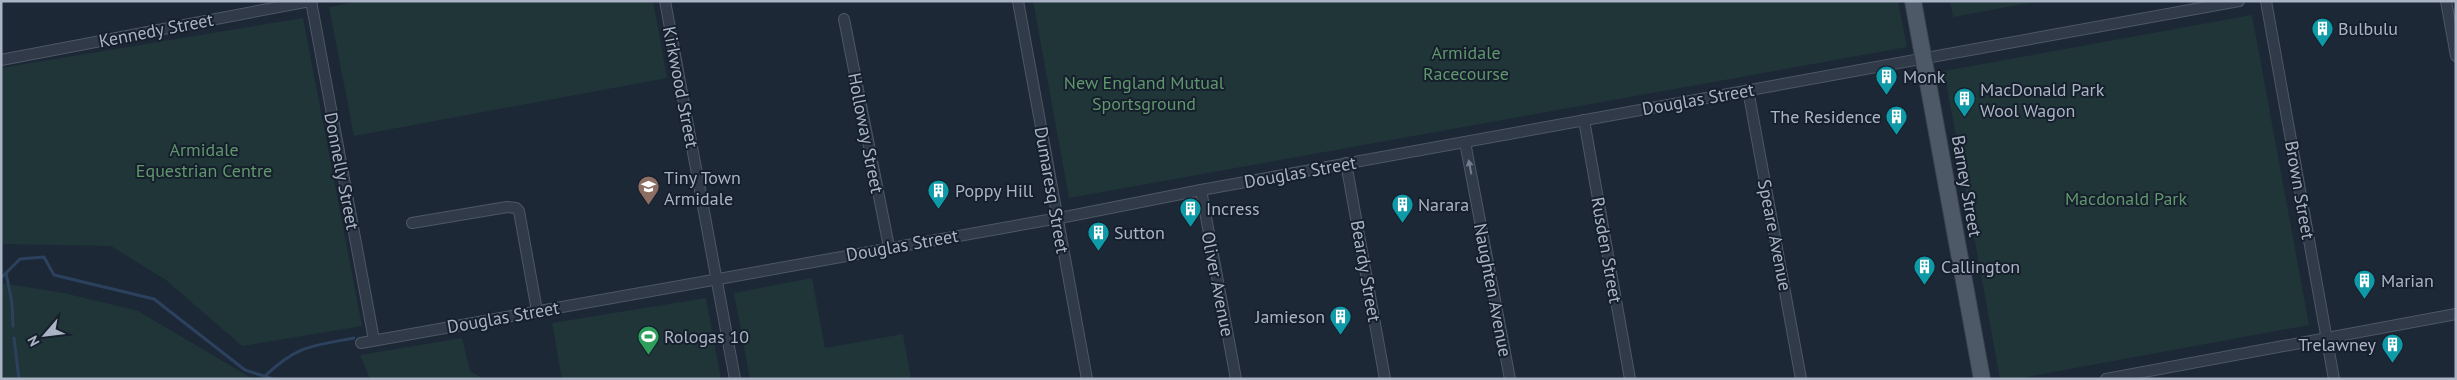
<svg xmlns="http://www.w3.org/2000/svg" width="2457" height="380" viewBox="0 0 2457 380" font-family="'PT Sans',sans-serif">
	<rect width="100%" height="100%" fill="#1d2837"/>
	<g fill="#1f3538">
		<path d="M 361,1 L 653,1 L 667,78 L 354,136 L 329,7 Z"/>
		<path d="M 1033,1 L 1898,1 L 1907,47 L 1069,198 Z"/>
		<path d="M 1950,1 L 2039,1 L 1953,17 Z"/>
		<path d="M 2252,15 L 2309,325 L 2016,379 L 2000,379 L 1944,71 Z"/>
		<path d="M 303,18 L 362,326 L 242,346 L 166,280 L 111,246 L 3,244 L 1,229 L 1,68 Z"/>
		<path d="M 812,278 L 825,348 L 903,334 L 911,379 L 750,379 L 734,293 Z"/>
		<path d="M 1,283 L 64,293 L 138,311 L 253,379 L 1,379 Z"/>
		<path d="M 706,298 L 721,379 L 562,379 L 552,323 Z"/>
		<path d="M 462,338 L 470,371 L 484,379 L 370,379 L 360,355 Z"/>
	</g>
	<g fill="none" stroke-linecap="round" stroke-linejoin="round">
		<g stroke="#2c415e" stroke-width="3">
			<path d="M 6,273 L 12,303 L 13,326"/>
			<path d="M 1,278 L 20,259 L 44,257 L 54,275 L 154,299 L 245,370 L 273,379"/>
			<path d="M 14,338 L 19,379"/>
			<path d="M 265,376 C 298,345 312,346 354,338"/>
		</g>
		<defs>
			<g id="street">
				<path d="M 311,1 L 374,340"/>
				<path d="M 665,1 L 735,379"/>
				<path d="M 1018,1 L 1087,379"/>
				<path d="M 2266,1 L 2334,379"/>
				<path d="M 2446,1 L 2456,56"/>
				<path d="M 844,19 L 889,247"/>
				<path d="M 1,60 L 310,1"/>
				<path d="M 1748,90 L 1801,379"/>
				<path d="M 1584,120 L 1630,379"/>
				<path d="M 1465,142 L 1510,379"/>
				<path d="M 1346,163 L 1385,379"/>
				<path d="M 1201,190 L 1236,379"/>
				<path d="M 412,223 L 507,207 L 516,208 L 519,211 L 537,311"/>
				<path d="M 361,343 L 1070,216 L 1201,190 L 2239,1"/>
				<path d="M 2106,379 L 2456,314"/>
			</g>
			<path id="primary" d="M 1913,1 L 1982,379"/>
		</defs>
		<use href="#street" stroke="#4e5766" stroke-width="12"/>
		<use href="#primary" stroke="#3a4351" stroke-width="18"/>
		<use href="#street" stroke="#303a48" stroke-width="10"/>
		<use href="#primary" stroke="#4e5968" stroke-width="16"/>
	</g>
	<defs><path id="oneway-solid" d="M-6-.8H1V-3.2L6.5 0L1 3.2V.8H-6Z" transform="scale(1.25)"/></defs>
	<use fill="#737d8d" href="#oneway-solid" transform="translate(1470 167) rotate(-101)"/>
	<defs>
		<symbol id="building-pin" viewBox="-11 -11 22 30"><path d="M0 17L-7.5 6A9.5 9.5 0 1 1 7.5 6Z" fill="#0f9aa8" stroke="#161f2c"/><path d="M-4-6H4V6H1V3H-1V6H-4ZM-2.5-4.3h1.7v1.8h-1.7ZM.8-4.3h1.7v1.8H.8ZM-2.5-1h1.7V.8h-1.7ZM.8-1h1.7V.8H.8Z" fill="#fff"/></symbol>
		<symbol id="school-pin" viewBox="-11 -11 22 30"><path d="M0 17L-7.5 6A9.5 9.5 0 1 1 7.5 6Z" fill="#8d6e63" stroke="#161f2c"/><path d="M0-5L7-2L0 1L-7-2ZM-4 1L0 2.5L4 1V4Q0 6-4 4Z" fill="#fff"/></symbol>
		<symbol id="stadium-pin" viewBox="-11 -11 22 30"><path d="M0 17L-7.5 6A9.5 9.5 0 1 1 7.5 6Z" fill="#2e9e5b" stroke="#161f2c"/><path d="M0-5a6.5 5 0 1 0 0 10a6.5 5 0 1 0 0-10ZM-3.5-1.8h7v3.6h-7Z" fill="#fff"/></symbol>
	</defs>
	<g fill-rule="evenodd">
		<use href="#building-pin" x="2310" y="16" width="25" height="34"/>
		<use href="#building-pin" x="1874" y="64" width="25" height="34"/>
		<use href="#building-pin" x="1952" y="86" width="25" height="34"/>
		<use href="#building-pin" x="1884" y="104" width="25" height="34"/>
		<use href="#school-pin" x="636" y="174" width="25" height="34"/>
		<use href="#building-pin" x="926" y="178" width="25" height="34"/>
		<use href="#building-pin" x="1390" y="192" width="25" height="34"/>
		<use href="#building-pin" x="1178" y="196" width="25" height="34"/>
		<use href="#building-pin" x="1086" y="220" width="25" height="34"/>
		<use href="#building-pin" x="1912" y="254" width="25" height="34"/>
		<use href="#building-pin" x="2352" y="268" width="25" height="34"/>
		<use href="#building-pin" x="1328" y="304" width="25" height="34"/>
		<use href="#stadium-pin" x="636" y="324" width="25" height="34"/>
		<use href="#building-pin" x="2380" y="332" width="25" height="34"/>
	</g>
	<g text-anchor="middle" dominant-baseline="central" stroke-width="4" stroke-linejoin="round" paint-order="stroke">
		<g font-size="18" fill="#aab4c5" stroke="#161f2c" text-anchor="start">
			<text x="2338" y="28">Bulbulu</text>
			<text x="1903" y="76">Monk</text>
			<text x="1980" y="89">MacDonald Park<tspan x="1980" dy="21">Wool Wagon</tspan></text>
			<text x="1881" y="116" text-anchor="end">The Residence</text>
			<text x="664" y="177">Tiny Town<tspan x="664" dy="21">Armidale</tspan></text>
			<text x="955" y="190">Poppy Hill</text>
			<text x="1418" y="204">Narara</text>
			<text x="1206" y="208">Incress</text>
			<text x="1114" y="232">Sutton</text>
			<text x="1941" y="266">Callington</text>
			<text x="2381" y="280">Marian</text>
			<text x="1325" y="316" text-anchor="end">Jamieson</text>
			<text x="664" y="336">Rologas 10</text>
			<text x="2376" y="344" text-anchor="end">Trelawney</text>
		</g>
		<g font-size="18" fill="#aab4c5" stroke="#161f2c">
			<text transform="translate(156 30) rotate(-11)">Kennedy Street</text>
			<text transform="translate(681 87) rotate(79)">Kirkwood Street</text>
			<text transform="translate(1698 99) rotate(-10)">Douglas Street</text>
			<text transform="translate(866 133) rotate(79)">Holloway Street</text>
			<text transform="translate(342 171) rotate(79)">Donnelly Street</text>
			<text transform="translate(1300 172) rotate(-10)">Douglas Street</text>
			<text transform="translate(1967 186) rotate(80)">Barney Street</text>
			<text transform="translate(1052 190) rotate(80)">Dumaresq Street</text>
			<text transform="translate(2300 190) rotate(80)">Brown Street</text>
			<text transform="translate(1775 235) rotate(79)">Speare Avenue</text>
			<text transform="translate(902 245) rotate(-10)">Douglas Street</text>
			<text transform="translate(1607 250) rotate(80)">Rusden Street</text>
			<text transform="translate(1366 271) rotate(80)">Beardy Street</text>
			<text transform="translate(1218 284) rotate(79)">Oliver Avenue</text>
			<text transform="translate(1493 290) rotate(79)">Naughten Avenue</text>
			<text transform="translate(503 317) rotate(-10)">Douglas Street</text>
		</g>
		<g font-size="18" fill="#60976d" stroke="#161f2c">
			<text x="1466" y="52">Armidale<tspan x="1466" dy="21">Racecourse</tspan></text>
			<text x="1144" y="82">New England Mutual<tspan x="1144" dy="21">Sportsground</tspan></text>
			<text x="204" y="149">Armidale<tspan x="204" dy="21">Equestrian Centre</tspan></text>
			<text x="2126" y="198">Macdonald Park</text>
		</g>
	</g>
	<rect width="2457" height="380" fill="none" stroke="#aab4c5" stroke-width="5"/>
	<g transform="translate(45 335) rotate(242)" stroke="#161f2c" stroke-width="4" paint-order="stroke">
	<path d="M0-4L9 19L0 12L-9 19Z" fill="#aab4c5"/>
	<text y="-8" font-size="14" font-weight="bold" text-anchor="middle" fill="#aab4c5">N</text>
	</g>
</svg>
